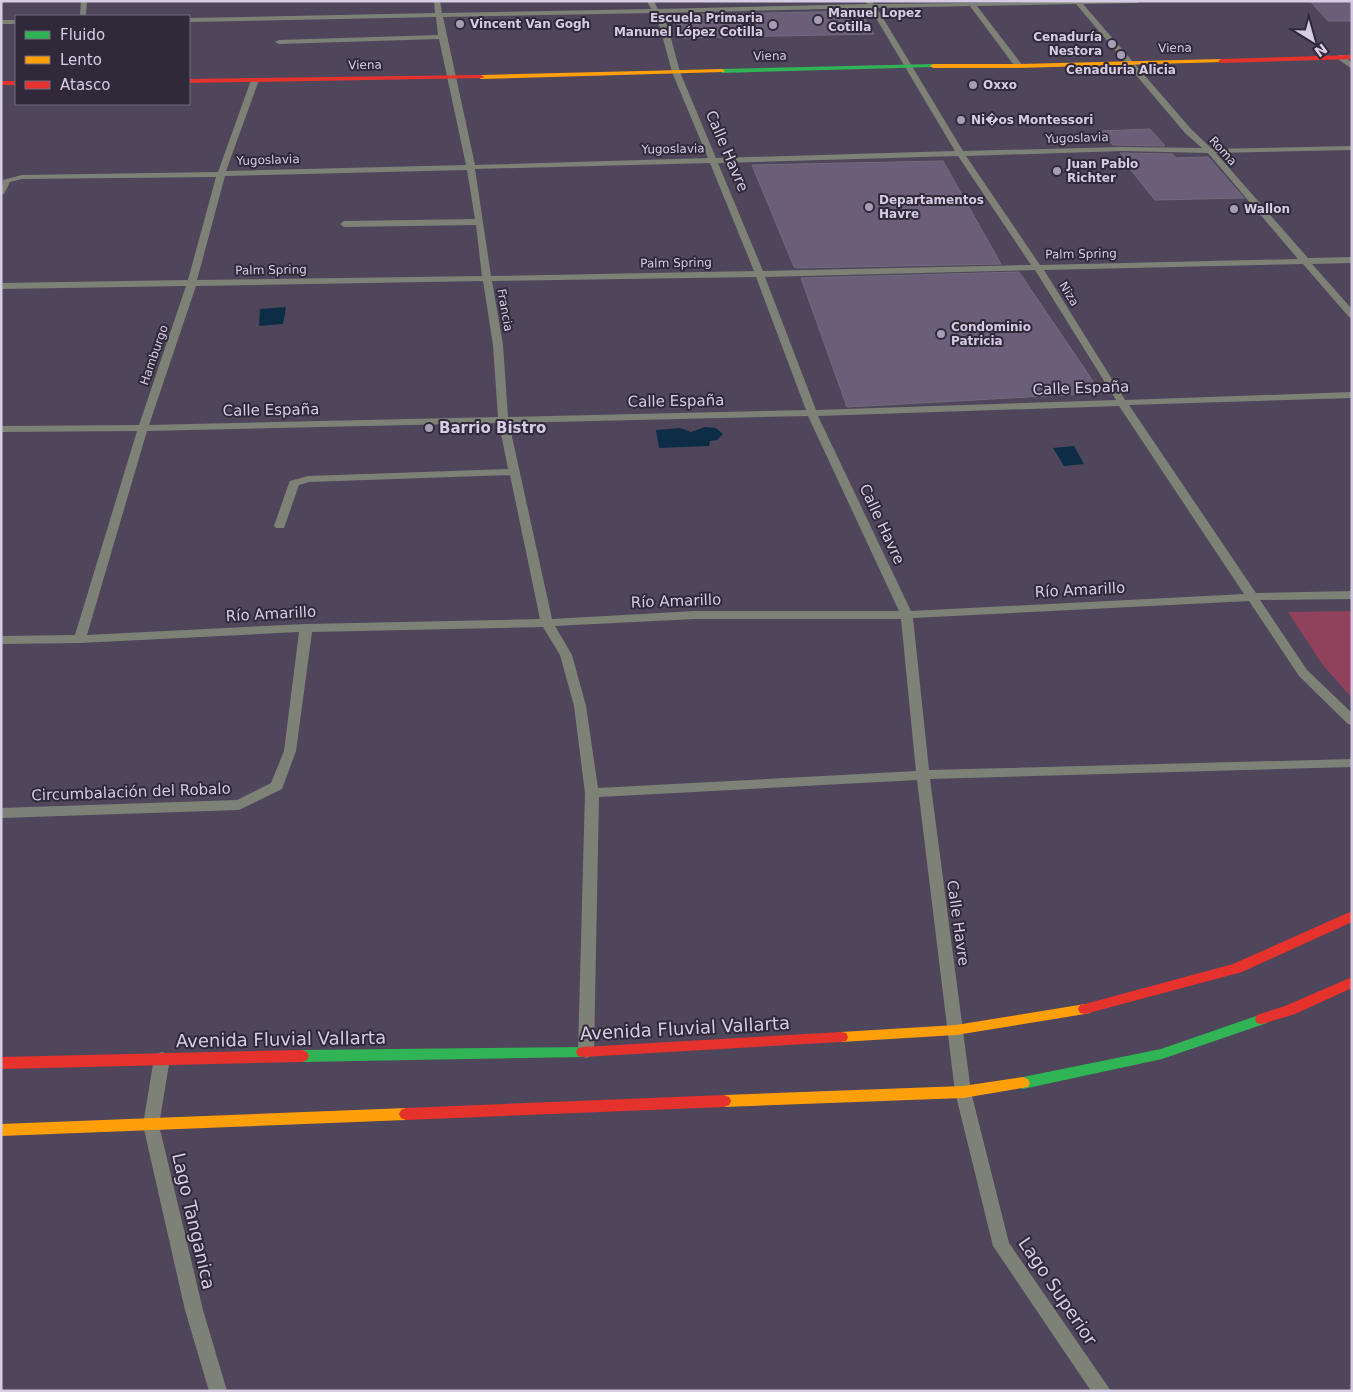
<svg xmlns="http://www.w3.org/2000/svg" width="1353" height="1392" viewBox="0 0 1353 1392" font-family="'DejaVu Sans',sans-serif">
	<rect width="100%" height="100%" fill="#4f465b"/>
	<path fill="#90415b" d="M 1352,611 L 1352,698 L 1322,664 L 1288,612 Z"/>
	<g fill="#0d2d46">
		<path d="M 286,307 L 283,324 L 259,326 L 260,309 Z"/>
		<path d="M 705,427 L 716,428 L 723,434 L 717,440 L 710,441 L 709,446 L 659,448 L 656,430 L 680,428 L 691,432 Z"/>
		<path d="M 1074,446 L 1084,464 L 1064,466 L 1053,448 Z"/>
	</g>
	<g fill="#6a5e79" stroke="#726b7d">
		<path d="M 1310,1 L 1352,1 L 1352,21 L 1328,21 Z"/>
		<path d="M 860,11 L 874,34 L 682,38 L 674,15 Z"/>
		<path d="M 1150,129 L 1165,146 L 1113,145 L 1101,131 Z"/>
		<path d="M 1120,153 L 1172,154 L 1176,158 L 1208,157 L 1244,198 L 1155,200 L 1122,159 L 1125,159 Z"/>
		<path d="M 943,161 L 1001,264 L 797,268 L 794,267 L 752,165 Z"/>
		<path d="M 1019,272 L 1101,393 L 847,407 L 801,278 Z"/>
	</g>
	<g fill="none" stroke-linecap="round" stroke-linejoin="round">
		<g fill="#7e8276" fill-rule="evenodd">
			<path d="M 81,1 L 87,1 L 86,16 L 80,16 Z"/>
			<path d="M 434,1 L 440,1 L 442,13 L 651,9 L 647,1 L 654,1 L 658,9 L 867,4 L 865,1 L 872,1 L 874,4 L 1140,1 L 1137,3 L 1083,4 L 1191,129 L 1212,149 L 1352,146 L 1352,150 L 1216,153 L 1308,258 L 1352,257 L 1352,263 L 1312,264 L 1352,309 L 1352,318 L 1349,317 L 1303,264 L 1044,270 L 1125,400 L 1352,392 L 1352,398 L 1129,405 L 1256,593 L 1352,591 L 1352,599 L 1260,600 L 1307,670 L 1352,713 L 1352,725 L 1348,724 L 1299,676 L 1249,601 L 913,618 L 929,770 L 1352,759 L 1352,767 L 930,779 L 971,1092 L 1009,1243 L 1111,1391 L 1091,1391 L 993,1246 L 955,1092 L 917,780 L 599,797 L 594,1052 L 591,1056 L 586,1058 L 581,1056 L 578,1052 L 585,793 L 574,706 L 560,655 L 543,627 L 312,632 L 296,751 L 282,789 L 239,810 L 1,818 L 1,808 L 237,800 L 271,783 L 284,751 L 299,632 L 80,643 L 1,644 L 1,636 L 75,635 L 137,431 L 1,432 L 1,426 L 139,425 L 186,286 L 1,289 L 1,283 L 188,280 L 216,177 L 22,179 L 10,182 L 4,194 L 1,194 L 3,180 L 22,175 L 218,172 L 251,80 L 255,78 L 259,80 L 226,171 L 466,165 L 439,39 L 279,44 L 275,42 L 279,40 L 438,35 L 436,17 L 189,22 L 189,18 L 435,13 ZM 1076,4 L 1185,133 L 1202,148 L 1122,147 L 963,151 L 877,8 L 970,6 L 1016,68 L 1019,68 L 1023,66 L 977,6 ZM 870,8 L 955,151 L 716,158 L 680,72 L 668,27 L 660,13 ZM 653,13 L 660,27 L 672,72 L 708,158 L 475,165 L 443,17 ZM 1122,151 L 1208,153 L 1298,259 L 1040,265 L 966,156 ZM 958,156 L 1031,265 L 763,271 L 718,163 ZM 710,163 L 754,271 L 491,276 L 475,169 ZM 467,170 L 475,219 L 344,221 L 340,224 L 344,227 L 476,225 L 482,276 L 197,280 L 225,176 ZM 1035,270 L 1116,400 L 816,410 L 765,277 ZM 756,277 L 806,410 L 508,417 L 503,345 L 492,281 ZM 483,281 L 493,345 L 498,417 L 149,425 L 196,286 ZM 1119,406 L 1244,594 L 911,611 L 818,416 ZM 808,416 L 899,611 L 695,611 L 552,619 L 509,423 ZM 499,423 L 508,469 L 308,476 L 290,481 L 289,483 L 274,526 L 276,528 L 284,528 L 299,485 L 309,482 L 510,475 L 540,619 L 306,624 L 87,635 L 147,431 ZM 695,619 L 901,619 L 916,771 L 598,788 L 586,706 L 572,655 L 555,626 Z"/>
			<rect x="1" y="20" width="15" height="4"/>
			<path d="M 1338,55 L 1344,55 L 1352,63 L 1352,69 L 1338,59 Z"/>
			<path d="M 162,1052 L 167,1054 L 170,1058 L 159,1125 L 203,1310 L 227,1391 L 209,1391 L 185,1310 L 143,1125 L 154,1058 L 157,1054 Z"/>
		</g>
		<g fill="#30b455" fill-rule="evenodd">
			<path d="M 933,64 L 936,66 L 935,67 L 722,73 L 719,71 L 722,69 Z"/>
			<path d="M 1262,1014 L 1267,1015 L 1269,1019 L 1267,1023 L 1162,1059 L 1023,1089 L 1018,1087 L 1016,1083 L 1018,1079 L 1023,1077 L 1161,1049 Z"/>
			<path d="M 583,1047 L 588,1048 L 590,1052 L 588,1056 L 583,1057 L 302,1062 L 297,1060 L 295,1056 L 297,1052 L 302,1050 Z"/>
		</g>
		<g fill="#ff9f0a" fill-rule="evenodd">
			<path d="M 1221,59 L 1223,60 L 1223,62 L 1019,68 L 933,68 L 930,66 L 933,64 L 1019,64 Z"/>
			<path d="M 722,69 L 725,71 L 724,72 L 481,79 L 478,77 L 481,75 Z"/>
			<path d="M 1085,1004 L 1090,1005 L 1092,1009 L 1090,1013 L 1085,1014 L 956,1035 L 841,1042 L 836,1041 L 834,1037 L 836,1033 L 841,1032 L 956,1025 Z"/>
			<path d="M 1023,1077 L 1028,1079 L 1030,1083 L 1028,1087 L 963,1098 L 724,1107 L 719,1105 L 717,1101 L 719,1097 L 724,1095 L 963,1086 Z"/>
			<path d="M 406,1108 L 411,1110 L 413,1114 L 411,1118 L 406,1120 L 1,1136 L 1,1124 Z"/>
		</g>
		<g fill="#e5322d" fill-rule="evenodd">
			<path d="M 1352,55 L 1352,59 L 1221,63 L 1218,61 L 1221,59 Z"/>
			<path d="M 481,75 L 484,77 L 483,78 L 189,83 L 189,79 Z"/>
			<rect x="1" y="81" width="15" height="4"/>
			<path d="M 1352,911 L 1352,922 L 1242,972 L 1085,1014 L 1080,1013 L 1078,1009 L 1080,1005 L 1085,1004 L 1233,964 Z"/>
			<path d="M 1352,977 L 1352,988 L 1295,1014 L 1262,1024 L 1257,1023 L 1255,1019 L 1257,1015 L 1285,1006 Z"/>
			<path d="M 841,1032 L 846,1033 L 848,1037 L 846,1041 L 841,1042 L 583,1057 L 578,1056 L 576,1052 L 578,1048 L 583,1047 Z"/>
			<path d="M 302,1050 L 307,1052 L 309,1056 L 307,1060 L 302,1062 L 1,1069 L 1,1057 Z"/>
			<path d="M 724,1095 L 729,1097 L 731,1101 L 729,1105 L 724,1107 L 406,1120 L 401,1118 L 399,1114 L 401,1110 L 406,1108 Z"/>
		</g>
	</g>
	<g fill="#a79eb4" stroke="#30293a" stroke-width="2">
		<circle cx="818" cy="20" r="5"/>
		<circle cx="460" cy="24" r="5"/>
		<circle cx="773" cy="25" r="5"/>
		<circle cx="1112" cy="44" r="5"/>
		<circle cx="1121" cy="55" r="5"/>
		<circle cx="973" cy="85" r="5"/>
		<circle cx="961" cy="120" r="5"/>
		<circle cx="1057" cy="171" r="5"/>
		<circle cx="869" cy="207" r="5"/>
		<circle cx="1234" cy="209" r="5"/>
		<circle cx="941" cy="334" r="5"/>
		<circle cx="429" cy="428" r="5"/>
	</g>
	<g text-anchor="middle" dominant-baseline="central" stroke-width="4" stroke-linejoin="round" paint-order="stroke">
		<g font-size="12" font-weight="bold" fill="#d6cde4" stroke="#30293a" text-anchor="start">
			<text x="828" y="13">Manuel Lopez<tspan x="828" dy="14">Cotilla</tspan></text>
			<text x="763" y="18" text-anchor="end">Escuela Primaria<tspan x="763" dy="14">Manunel López Cotilla</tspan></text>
			<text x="470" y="24">Vincent Van Gogh</text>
			<text x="1102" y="37" text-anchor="end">Cenaduría<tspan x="1102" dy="14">Nestora</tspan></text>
			<text x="1121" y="70" text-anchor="middle">Cenaduria Alicia</text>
			<text x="983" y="85">Oxxo</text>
			<text x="971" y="120">Ni�os Montessori</text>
			<text x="1067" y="164">Juan Pablo<tspan x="1067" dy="14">Richter</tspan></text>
			<text x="879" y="200">Departamentos<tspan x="879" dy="14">Havre</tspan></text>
			<text x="1244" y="209">Wallon</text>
			<text x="951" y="327">Condominio<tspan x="951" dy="14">Patricia</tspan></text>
		</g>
		<g font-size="12" fill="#d6cde4" stroke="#30293a">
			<text transform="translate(1175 48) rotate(-1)">Viena</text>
			<text transform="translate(770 56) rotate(-1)">Viena</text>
			<text transform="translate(365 65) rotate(-1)">Viena</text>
			<text transform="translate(1077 138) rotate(-2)">Yugoslavia</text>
			<text transform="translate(673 149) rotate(-1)">Yugoslavia</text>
			<text transform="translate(1223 151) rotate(48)">Roma</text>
			<text transform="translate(268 160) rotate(-2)">Yugoslavia</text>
			<text transform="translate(1081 254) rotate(-1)">Palm Spring</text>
			<text transform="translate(676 263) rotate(-1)">Palm Spring</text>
			<text transform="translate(271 270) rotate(-1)">Palm Spring</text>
			<text transform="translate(1069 294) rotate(58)">Niza</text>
			<text transform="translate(505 310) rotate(80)">Francia</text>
			<text transform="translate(154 355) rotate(-71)">Hamburgo</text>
		</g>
		<g font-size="15" fill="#d6cde4" stroke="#30293a">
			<text transform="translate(727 151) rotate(67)">Calle Havre</text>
			<text transform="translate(1081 388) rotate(-2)">Calle España</text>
			<text transform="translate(676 401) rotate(-1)">Calle España</text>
			<text transform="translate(271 410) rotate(-1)">Calle España</text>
			<text transform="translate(882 524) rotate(65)">Calle Havre</text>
			<text transform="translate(1080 590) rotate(-3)">Río Amarillo</text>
			<text transform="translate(676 601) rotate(-2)">Río Amarillo</text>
			<text transform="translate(271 614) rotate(-3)">Río Amarillo</text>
			<text transform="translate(131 792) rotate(-2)">Circumbalación del Robalo</text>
			<text transform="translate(958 923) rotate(82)">Calle Havre</text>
		</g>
		<g font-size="15" font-weight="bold" fill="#d6cde4" stroke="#30293a" text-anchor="start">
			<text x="439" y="428">Barrio Bistro</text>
		</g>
		<g font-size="18" fill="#d6cde4" stroke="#30293a">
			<text transform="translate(685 1028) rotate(-3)">Avenida Fluvial Vallarta</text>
			<text transform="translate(281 1039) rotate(-1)">Avenida Fluvial Vallarta</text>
			<text transform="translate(194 1221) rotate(77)">Lago Tanganica</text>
			<text transform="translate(1058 1291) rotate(56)">Lago Superior</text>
		</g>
	</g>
	<rect width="1353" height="1392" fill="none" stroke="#d6cde4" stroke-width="5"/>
	<rect x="15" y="15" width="175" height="90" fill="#30293a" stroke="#726b7e"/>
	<rect x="25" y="31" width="25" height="8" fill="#30b455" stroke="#726b7e"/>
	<text x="60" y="40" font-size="15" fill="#d6cde4">Fluido</text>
	<rect x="25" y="56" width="25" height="8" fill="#ff9f0a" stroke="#726b7e"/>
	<text x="60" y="65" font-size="15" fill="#d6cde4">Lento</text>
	<rect x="25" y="81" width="25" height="8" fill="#e5322d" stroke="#726b7e"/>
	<text x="60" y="90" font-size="15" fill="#d6cde4">Atasco</text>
	<g transform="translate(1313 40) rotate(143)" stroke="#30293a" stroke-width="4" paint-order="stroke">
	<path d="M0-4L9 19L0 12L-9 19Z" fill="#d6cde4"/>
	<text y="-8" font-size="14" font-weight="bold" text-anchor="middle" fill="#d6cde4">N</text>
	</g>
</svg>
